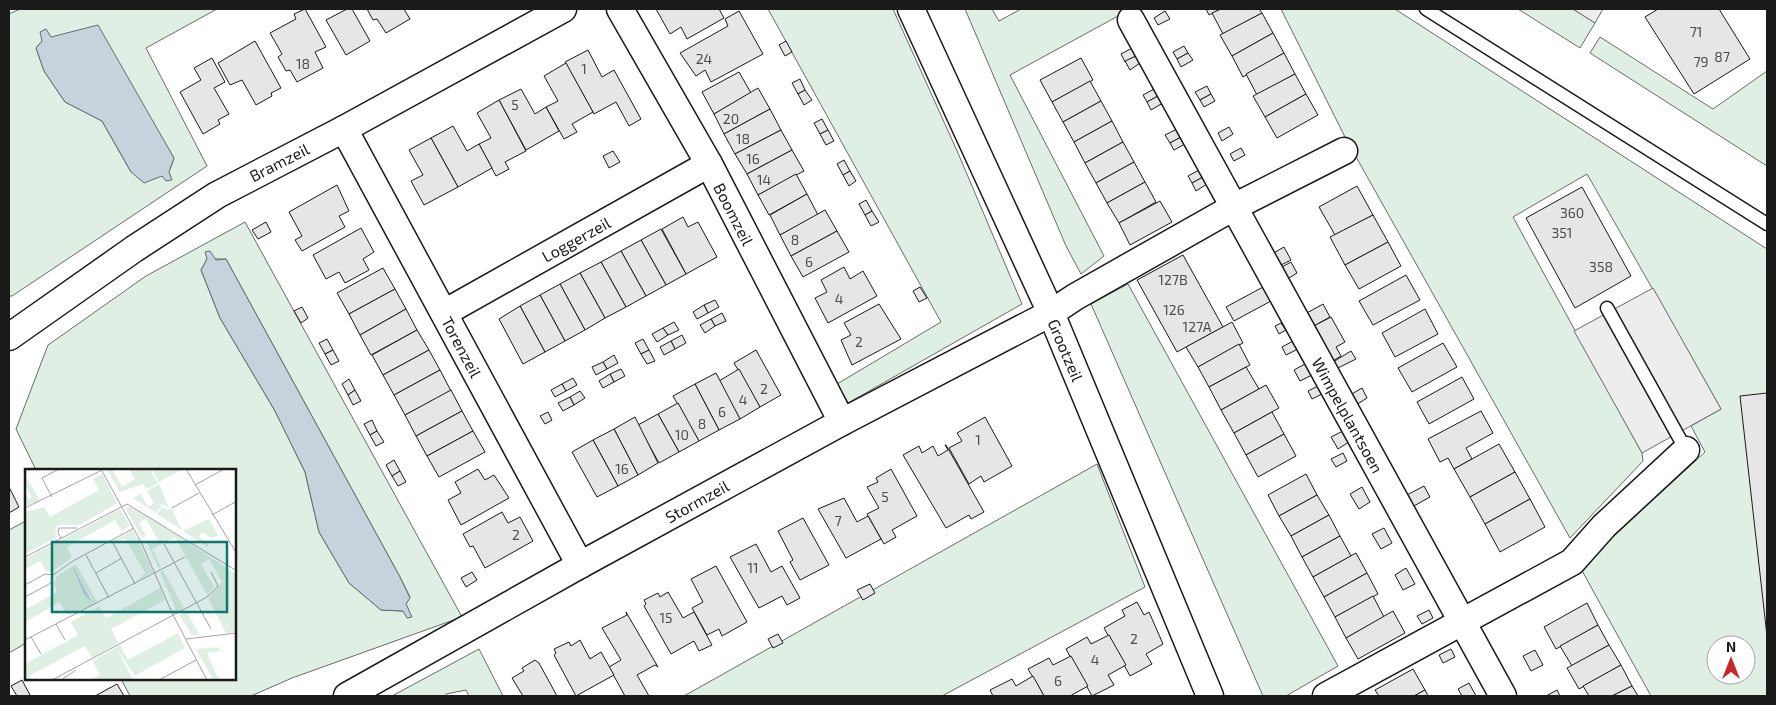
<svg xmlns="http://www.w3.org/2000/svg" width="1776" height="705" viewBox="0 0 1776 705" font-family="'Exo 2',sans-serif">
	<rect width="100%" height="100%" fill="#fff"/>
	<g fill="#e0efe3" stroke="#6a6a6a" fill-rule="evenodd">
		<path d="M 20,9 L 217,9 L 146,48 L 207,166 L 12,296 L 9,296 L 9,14 ZM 45,29 L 50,37 L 153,123 L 174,158 L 169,172 L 131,172 L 102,121 L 65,102 L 44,71 L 36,48 L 42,41 Z"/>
		<path d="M 768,9 L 893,9 L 958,153 L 1022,304 L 848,403 L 837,384 L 941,322 Z"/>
		<path d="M 965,9 L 992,9 L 999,21 L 1021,9 L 1131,9 L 1010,75 L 1104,256 L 1081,274 L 1066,246 Z"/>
		<path d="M 1281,9 L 1395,9 L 1767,249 L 1767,696 L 1651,696 L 1580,567 L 1705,452 L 1691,426 L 1721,409 L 1587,174 L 1513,217 L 1642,453 L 1643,461 L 1570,538 L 1346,139 ZM 1716,645 L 1746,645 L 1746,675 L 1716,675 Z"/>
		<path d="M 1518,9 L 1573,9 L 1595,23 L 1580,48 Z"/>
		<path d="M 1600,37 L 1713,109 L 1767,71 L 1767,166 L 1590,53 Z"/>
		<path d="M 245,222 L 462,617 L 292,678 L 251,696 L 130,696 L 121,679 L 235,679 L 235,470 L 36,470 L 16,429 L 48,345 L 146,276 ZM 207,259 L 226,259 L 400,577 L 410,597 L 406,604 L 411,617 L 403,611 L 381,610 L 349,583 L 319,532 L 305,472 L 275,411 L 220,318 L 201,270 Z"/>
		<path d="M 1128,284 L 1338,666 L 1286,696 L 1263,696 L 1091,304 Z"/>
		<path d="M 1097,464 L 1145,587 L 942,696 L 684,696 Z"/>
		<path d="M 26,521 L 26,643 L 9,653 L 9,530 Z"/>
		<path d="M 479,649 L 503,696 L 469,696 L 466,690 L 446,694 L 445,696 L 392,696 Z"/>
	</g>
	<g fill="#ededed" stroke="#6a6a6a">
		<path d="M 1573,9 L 1603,9 L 1595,23 Z"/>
		<path d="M 1653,288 L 1721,409 L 1642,453 L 1574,331 Z"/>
	</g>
	<g fill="#c6d2dc" stroke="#6a6a6a">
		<path d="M 98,25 L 174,158 L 169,172 L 172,180 L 166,181 L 162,176 L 144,183 L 131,172 L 102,121 L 65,102 L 44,71 L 36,48 L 42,41 L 40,32 L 46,29 L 51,37 Z"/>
		<path d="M 210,251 L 216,260 L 226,259 L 400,577 L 410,598 L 406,604 L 412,617 L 407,618 L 403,611 L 381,610 L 349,583 L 319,532 L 305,472 L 275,411 L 220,318 L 201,270 L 207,259 L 205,252 Z"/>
	</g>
	<g fill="#e6e6e6" stroke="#1a1a1a">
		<path d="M 305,9 L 326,47 L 315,52 L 323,68 L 297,82 L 290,70 L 286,71 L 278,57 L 282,54 L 270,33 L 296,19 L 294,14 Z"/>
		<path d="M 347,9 L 352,9 L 370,41 L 346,55 L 326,20 Z"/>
		<path d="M 367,9 L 404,9 L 410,19 L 386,33 L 377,19 L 373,20 Z"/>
		<path d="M 656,9 L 719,9 L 724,18 L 687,39 L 681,27 L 670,34 Z"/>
		<path d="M 1206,9 L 1221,9 L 1209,15 Z"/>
		<path d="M 1221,9 L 1259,9 L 1262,13 L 1223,34 L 1212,13 Z"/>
		<path d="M 1658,9 L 1719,9 L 1750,59 L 1694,94 L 1645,17 Z"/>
		<path d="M 739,11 L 763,54 L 711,82 L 705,70 L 696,76 L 680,53 L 728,26 L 725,19 Z"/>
		<path d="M 1165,11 L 1170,19 L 1158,25 L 1154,18 Z"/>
		<path d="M 1262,13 L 1273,33 L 1232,56 L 1220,35 Z"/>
		<path d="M 1273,33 L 1284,53 L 1243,77 L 1232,56 Z"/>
		<path d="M 255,41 L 281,88 L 271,93 L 272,96 L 256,105 L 242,80 L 230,85 L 218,63 Z"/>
		<path d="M 786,41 L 792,52 L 785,56 L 779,45 Z"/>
		<path d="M 1184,46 L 1188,53 L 1177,59 L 1173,52 Z"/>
		<path d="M 1132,48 L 1136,56 L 1125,62 L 1121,54 Z"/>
		<path d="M 588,50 L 602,77 L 614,70 L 641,119 L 629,126 L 616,102 L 594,114 L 565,62 Z"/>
		<path d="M 1188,53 L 1193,60 L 1181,67 L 1177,59 Z"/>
		<path d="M 1284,53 L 1295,74 L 1257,95 L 1246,74 Z"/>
		<path d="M 1136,56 L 1140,63 L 1130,70 L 1125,61 Z"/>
		<path d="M 212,58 L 225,82 L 214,88 L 229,114 L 218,120 L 220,124 L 203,134 L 180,92 L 201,80 L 194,68 Z"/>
		<path d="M 1081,58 L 1093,80 L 1052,102 L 1040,80 Z"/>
		<path d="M 566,63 L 593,112 L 572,124 L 577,132 L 564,139 L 546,107 L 558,101 L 544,76 Z"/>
		<path d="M 739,72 L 751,93 L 714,114 L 702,92 Z"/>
		<path d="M 1295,74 L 1306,94 L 1265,117 L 1253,96 Z"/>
		<path d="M 800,79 L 805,90 L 798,94 L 792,83 Z"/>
		<path d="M 1090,81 L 1101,101 L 1063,122 L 1052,102 Z"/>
		<path d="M 1207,86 L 1211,94 L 1200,100 L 1195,92 Z"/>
		<path d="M 758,88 L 770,109 L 724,134 L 714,114 Z"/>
		<path d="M 521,89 L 535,114 L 546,107 L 559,131 L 526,150 L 499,100 Z"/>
		<path d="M 1154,89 L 1158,96 L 1147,102 L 1143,95 Z"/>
		<path d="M 805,90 L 812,100 L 804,105 L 798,94 Z"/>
		<path d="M 1211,94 L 1215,101 L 1204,107 L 1200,100 Z"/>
		<path d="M 1306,94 L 1318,115 L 1277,138 L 1265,117 Z"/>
		<path d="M 1158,96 L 1163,103 L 1151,110 L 1147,102 Z"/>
		<path d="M 499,100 L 526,151 L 505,162 L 509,169 L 496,176 L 479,144 L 491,138 L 477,113 Z"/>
		<path d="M 1101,101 L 1112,121 L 1074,142 L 1063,122 Z"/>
		<path d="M 770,109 L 781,130 L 735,154 L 724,134 Z"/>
		<path d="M 822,119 L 828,130 L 820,134 L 814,123 Z"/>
		<path d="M 1112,121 L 1123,142 L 1085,163 L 1074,142 Z"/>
		<path d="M 453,126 L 467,151 L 479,144 L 492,168 L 458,187 L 431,138 Z"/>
		<path d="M 1229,127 L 1233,134 L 1222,141 L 1218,133 Z"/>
		<path d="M 1177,129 L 1181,137 L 1170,143 L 1165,135 Z"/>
		<path d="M 781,130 L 792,150 L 747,174 L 735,154 Z"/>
		<path d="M 828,130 L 834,141 L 826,145 L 820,134 Z"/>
		<path d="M 1181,137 L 1185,144 L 1174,150 L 1170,143 Z"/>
		<path d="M 431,138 L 458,187 L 424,205 L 411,181 L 423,175 L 409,150 Z"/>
		<path d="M 1123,142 L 1134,162 L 1096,183 L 1085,163 Z"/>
		<path d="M 1241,148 L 1245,155 L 1234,161 L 1230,154 Z"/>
		<path d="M 792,150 L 804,171 L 758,195 L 747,174 Z"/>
		<path d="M 613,151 L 620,162 L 609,168 L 603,156 Z"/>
		<path d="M 844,160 L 850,171 L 843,175 L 837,164 Z"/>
		<path d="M 1134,162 L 1145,182 L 1107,203 L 1096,183 Z"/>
		<path d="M 1199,170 L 1203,177 L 1192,183 L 1188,176 Z"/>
		<path d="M 850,171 L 856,181 L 849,186 L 843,175 Z"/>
		<path d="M 796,174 L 807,194 L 769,215 L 758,195 Z"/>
		<path d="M 1203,177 L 1207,184 L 1196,191 L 1192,183 Z"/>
		<path d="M 1145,182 L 1156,202 L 1119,223 L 1107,203 Z"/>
		<path d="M 337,185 L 349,211 L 339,216 L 345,227 L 302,251 L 295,240 L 302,236 L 289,212 Z"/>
		<path d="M 1357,186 L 1373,215 L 1335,235 L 1319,207 Z"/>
		<path d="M 1582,187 L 1631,276 L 1575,308 L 1526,218 Z"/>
		<path d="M 807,194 L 818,215 L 780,235 L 770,215 Z"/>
		<path d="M 866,200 L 872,211 L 865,215 L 859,204 Z"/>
		<path d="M 1160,201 L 1172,222 L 1130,245 L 1119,223 Z"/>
		<path d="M 825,210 L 837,231 L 791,256 L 780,235 Z"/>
		<path d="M 872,211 L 879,222 L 871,226 L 865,215 Z"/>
		<path d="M 1373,215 L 1388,242 L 1345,265 L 1330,237 Z"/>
		<path d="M 683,217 L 688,227 L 698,222 L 717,257 L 686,274 L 662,229 Z"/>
		<path d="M 266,222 L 271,232 L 258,239 L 252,230 Z"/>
		<path d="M 361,228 L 374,252 L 363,259 L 369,270 L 345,283 L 339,272 L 326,279 L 313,255 Z"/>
		<path d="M 661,229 L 686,274 L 666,285 L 641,240 Z"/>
		<path d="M 837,231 L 849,252 L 803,277 L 791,256 Z"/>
		<path d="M 641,240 L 666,285 L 646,296 L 621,251 Z"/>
		<path d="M 1388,242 L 1401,266 L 1359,289 L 1345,265 Z"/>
		<path d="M 1284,247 L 1291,260 L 1279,266 L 1272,254 Z"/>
		<path d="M 621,251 L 646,296 L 626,307 L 601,262 Z"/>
		<path d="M 1183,255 L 1223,327 L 1177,352 L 1137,280 Z"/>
		<path d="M 601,262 L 626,307 L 605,318 L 580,273 Z"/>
		<path d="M 1291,262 L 1297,273 L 1286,280 L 1280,268 Z"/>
		<path d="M 844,267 L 850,279 L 863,271 L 877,296 L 828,323 L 815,298 L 827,292 L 821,280 Z"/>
		<path d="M 383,268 L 395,289 L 349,314 L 337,293 Z"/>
		<path d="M 580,273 L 605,318 L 585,330 L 560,284 Z"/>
		<path d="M 1406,275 L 1420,300 L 1373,325 L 1359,301 Z"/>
		<path d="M 560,284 L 585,330 L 565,341 L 540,295 Z"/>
		<path d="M 920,287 L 927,298 L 919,302 L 913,291 Z"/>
		<path d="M 1263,287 L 1271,301 L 1234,321 L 1226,307 Z"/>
		<path d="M 395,289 L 406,309 L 360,335 L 349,314 Z"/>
		<path d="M 540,295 L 565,341 L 545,352 L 520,306 Z"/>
		<path d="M 715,300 L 719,307 L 708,313 L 704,305 Z"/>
		<path d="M 879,304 L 901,339 L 852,365 L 841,340 L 851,335 L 844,323 Z"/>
		<path d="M 1323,304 L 1330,317 L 1312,327 L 1305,314 Z"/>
		<path d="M 704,305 L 708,313 L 697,319 L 693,312 Z"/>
		<path d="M 520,306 L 545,352 L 523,364 L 499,319 Z"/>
		<path d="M 302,307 L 308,318 L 301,323 L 294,311 Z"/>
		<path d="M 406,309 L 417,330 L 371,355 L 360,335 Z"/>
		<path d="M 1425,309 L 1438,334 L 1395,357 L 1382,333 Z"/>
		<path d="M 722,313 L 726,321 L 715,326 L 711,319 Z"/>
		<path d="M 1331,317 L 1345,342 L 1336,347 L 1341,356 L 1331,362 L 1312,327 Z"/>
		<path d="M 711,319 L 715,326 L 705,333 L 700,325 Z"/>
		<path d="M 674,322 L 679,330 L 668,335 L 663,328 Z"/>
		<path d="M 1232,322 L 1243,343 L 1198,367 L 1186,347 Z"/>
		<path d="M 1281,323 L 1286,330 L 1279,334 L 1275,326 Z"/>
		<path d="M 663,328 L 668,335 L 657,342 L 652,334 Z"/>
		<path d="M 417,330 L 429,350 L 383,375 L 372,355 Z"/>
		<path d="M 682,335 L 686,343 L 675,349 L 671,341 Z"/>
		<path d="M 327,339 L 333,350 L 325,354 L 319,343 Z"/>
		<path d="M 643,339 L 649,350 L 641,354 L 635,343 Z"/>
		<path d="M 671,341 L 675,349 L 664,355 L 660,347 Z"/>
		<path d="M 1293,341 L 1298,349 L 1286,355 L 1282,347 Z"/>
		<path d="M 1443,343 L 1457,367 L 1412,392 L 1398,368 Z"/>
		<path d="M 1239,344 L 1250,365 L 1209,387 L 1198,367 Z"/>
		<path d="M 333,350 L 339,361 L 331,365 L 325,354 Z"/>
		<path d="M 429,350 L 440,370 L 394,395 L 383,375 Z"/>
		<path d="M 649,350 L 655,361 L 647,364 L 641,354 Z"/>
		<path d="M 756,350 L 781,395 L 760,407 L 734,363 Z"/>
		<path d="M 1351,351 L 1356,359 L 1336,369 L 1333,362 Z"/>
		<path d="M 614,355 L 618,363 L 607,369 L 603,362 Z"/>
		<path d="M 603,362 L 607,369 L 596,375 L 592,367 Z"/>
		<path d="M 1305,364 L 1312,375 L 1300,381 L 1294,370 Z"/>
		<path d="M 1246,367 L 1259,389 L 1221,410 L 1209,387 Z"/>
		<path d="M 621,369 L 625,376 L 614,382 L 610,374 Z"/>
		<path d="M 739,369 L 760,407 L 740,419 L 719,381 Z"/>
		<path d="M 440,370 L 451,391 L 405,415 L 394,395 Z"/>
		<path d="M 716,373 L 740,419 L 719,430 L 695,384 Z"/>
		<path d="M 610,374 L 614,382 L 603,388 L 599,381 Z"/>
		<path d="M 1462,377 L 1474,399 L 1429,424 L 1417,402 Z"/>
		<path d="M 573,378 L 577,385 L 566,391 L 562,384 Z"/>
		<path d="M 349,379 L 355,390 L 348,395 L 342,384 Z"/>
		<path d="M 562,384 L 566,391 L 555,397 L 551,390 Z"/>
		<path d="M 695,384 L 719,430 L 699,441 L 673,396 Z"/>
		<path d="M 1266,385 L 1279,408 L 1234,433 L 1221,410 Z"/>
		<path d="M 1318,386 L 1322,394 L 1312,399 L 1308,391 Z"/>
		<path d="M 1362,388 L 1367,398 L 1356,405 L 1350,395 Z"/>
		<path d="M 355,390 L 361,401 L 353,405 L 348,395 Z"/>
		<path d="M 451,390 L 462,411 L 416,436 L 405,415 Z"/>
		<path d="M 580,391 L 585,398 L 574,405 L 570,397 Z"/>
		<path d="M 1767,393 L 1767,636 L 1740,396 Z"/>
		<path d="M 570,397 L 574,405 L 563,411 L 558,403 Z"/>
		<path d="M 678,403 L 699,441 L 679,452 L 658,414 Z"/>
		<path d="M 462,411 L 473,431 L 427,456 L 416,436 Z"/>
		<path d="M 1481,411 L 1493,433 L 1466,448 L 1472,459 L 1454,469 L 1448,458 L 1440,462 L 1428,439 Z"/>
		<path d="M 548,412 L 552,420 L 545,424 L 540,416 Z"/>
		<path d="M 1272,412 L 1284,434 L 1246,455 L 1234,433 Z"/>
		<path d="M 658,414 L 679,452 L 659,463 L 638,425 Z"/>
		<path d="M 635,417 L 658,463 L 638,475 L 614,429 Z"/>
		<path d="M 985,417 L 1012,466 L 984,482 L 981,476 L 969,484 L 949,448 L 962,441 L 957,433 Z"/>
		<path d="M 372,420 L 377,431 L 370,435 L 364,424 Z"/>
		<path d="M 614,429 L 638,475 L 618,486 L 593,440 Z"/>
		<path d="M 377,431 L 384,442 L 376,446 L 370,435 Z"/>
		<path d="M 473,431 L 485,452 L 439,477 L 427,456 Z"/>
		<path d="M 1343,431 L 1349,442 L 1338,449 L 1331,437 Z"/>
		<path d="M 1284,434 L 1296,456 L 1258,477 L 1246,455 Z"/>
		<path d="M 593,440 L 618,486 L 597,497 L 572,452 Z"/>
		<path d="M 1499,444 L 1515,472 L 1470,497 L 1454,469 Z"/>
		<path d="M 945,445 L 946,445 L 984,512 L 971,519 L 969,515 L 946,528 L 903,455 L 919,446 L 922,453 L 933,446 L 938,456 L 948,450 Z"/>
		<path d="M 1343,453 L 1347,461 L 1336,467 L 1331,459 Z"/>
		<path d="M 394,460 L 400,471 L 392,476 L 386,465 Z"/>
		<path d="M 478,469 L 485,480 L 494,475 L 509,498 L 461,525 L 448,500 L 461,493 L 455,482 Z"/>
		<path d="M 891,469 L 917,516 L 892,530 L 896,537 L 884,544 L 867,514 L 879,508 L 867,487 L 878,482 L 876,478 Z"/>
		<path d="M 400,471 L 406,482 L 398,486 L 392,476 Z"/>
		<path d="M 1515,472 L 1530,499 L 1485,524 L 1470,497 Z"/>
		<path d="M 1306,474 L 1317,495 L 1279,516 L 1268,495 Z"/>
		<path d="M 1424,486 L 1430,497 L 1412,507 L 1405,496 Z"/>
		<path d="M 9,487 L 19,507 L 9,513 Z"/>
		<path d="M 1362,487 L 1370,502 L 1359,509 L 1350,494 Z"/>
		<path d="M 1317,495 L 1329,515 L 1291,536 L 1279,516 Z"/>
		<path d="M 844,498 L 857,522 L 868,516 L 881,539 L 846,558 L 818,509 Z"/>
		<path d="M 1530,499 L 1545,527 L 1500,552 L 1485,524 Z"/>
		<path d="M 502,512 L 508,523 L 520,517 L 533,541 L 485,568 L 473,546 L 470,547 L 463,534 Z"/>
		<path d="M 1329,515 L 1340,536 L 1302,557 L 1291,536 Z"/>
		<path d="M 803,518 L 829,565 L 800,580 L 790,562 L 793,560 L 778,531 Z"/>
		<path d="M 1384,528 L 1392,543 L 1381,549 L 1372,534 Z"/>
		<path d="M 1340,536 L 1351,556 L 1313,577 L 1302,557 Z"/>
		<path d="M 756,544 L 771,572 L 782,566 L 800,598 L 787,605 L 782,596 L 759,608 L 730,557 Z"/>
		<path d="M 1356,553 L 1367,573 L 1324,597 L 1313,577 Z"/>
		<path d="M 716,566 L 747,622 L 722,636 L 719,629 L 707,635 L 692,608 L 703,602 L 691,579 Z"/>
		<path d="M 1406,568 L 1415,584 L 1403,590 L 1395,575 Z"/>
		<path d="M 472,572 L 477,580 L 466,587 L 461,578 Z"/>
		<path d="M 1367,573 L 1378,594 L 1335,617 L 1324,597 Z"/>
		<path d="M 870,584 L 875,593 L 863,600 L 857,590 Z"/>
		<path d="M 668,592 L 683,618 L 694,612 L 712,645 L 699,651 L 694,641 L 671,654 L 644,606 L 646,604 L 644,600 L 658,593 L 660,597 Z"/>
		<path d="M 1373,596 L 1384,617 L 1346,638 L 1335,617 Z"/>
		<path d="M 1137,602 L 1144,615 L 1149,612 L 1163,644 L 1146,654 L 1152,664 L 1130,676 L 1104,628 L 1125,616 L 1122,610 Z"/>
		<path d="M 1587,603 L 1598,625 L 1556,649 L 1544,627 Z"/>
		<path d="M 1429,610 L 1433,618 L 1422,624 L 1417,616 Z"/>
		<path d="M 1393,611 L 1405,633 L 1358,659 L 1346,638 Z"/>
		<path d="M 626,612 L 658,667 L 655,665 L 637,675 L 649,696 L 625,696 L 609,667 L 621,660 L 602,628 L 627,615 Z"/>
		<path d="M 1598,625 L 1609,645 L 1572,666 L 1560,646 Z"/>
		<path d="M 778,634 L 783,643 L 773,648 L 768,639 Z"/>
		<path d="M 1109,635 L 1126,665 L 1108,675 L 1114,685 L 1092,696 L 1066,649 L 1087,637 L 1091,644 Z"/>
		<path d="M 580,640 L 590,659 L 601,652 L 614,675 L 576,696 L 554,655 L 556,653 L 554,649 L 569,642 L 571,646 Z"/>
		<path d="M 1609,645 L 1621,665 L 1579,689 L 1567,668 Z"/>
		<path d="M 1451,649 L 1455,657 L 1443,663 L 1439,655 Z"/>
		<path d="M 1535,650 L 1543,665 L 1531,671 L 1523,656 Z"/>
		<path d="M 1071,656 L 1088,686 L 1070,696 L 1044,696 L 1028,669 L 1049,658 L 1053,665 Z"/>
		<path d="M 535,660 L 539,663 L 557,696 L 523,696 L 512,678 L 524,671 L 522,668 Z"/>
		<path d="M 1621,665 L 1632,686 L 1612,696 L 1589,696 L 1583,686 Z"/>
		<path d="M 1413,669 L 1425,690 L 1414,696 L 1379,696 L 1375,690 Z"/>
		<path d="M 1033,676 L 1044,696 L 993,696 L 990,690 L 1012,679 L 1016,686 Z"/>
		<path d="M 22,680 L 30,695 L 28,696 L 17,696 L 11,686 Z"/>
		<path d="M 1469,683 L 1476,696 L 1462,696 L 1458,689 Z"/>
		<path d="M 117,684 L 124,696 L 95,696 Z"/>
		<path d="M 1632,686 L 1638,696 L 1612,696 Z"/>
		<path d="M 1425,690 L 1428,696 L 1414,696 Z"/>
		<path d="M 1557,690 L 1560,696 L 1546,696 Z"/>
	</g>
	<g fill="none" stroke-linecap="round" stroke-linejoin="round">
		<defs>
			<g id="service">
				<path d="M 1426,9 L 1767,224"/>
				<path d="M 1607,308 L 1686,450"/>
			</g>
			<g id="minor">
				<path d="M 620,9 L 709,164 L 842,422"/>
				<path d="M 911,9 L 1051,313 L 1210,696"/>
				<path d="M 1131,20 L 1503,696"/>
				<path d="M 344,129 L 580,565"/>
				<path d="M 444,313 L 709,164"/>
				<path d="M 9,337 L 134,249 L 217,195 L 344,129 L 563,9"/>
				<path d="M 347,696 L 580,565 L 842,422 L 1051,313 L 1075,297 L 1234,207 L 1344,151"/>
				<path d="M 1326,696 L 1572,562 L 1604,526 L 1686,450"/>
			</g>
		</defs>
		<use href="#service" stroke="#1a1a1a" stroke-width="15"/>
		<use href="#minor" stroke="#1a1a1a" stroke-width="29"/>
		<use href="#service" stroke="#fff" stroke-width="12"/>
		<use href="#minor" stroke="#fff" stroke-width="26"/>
	</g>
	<g text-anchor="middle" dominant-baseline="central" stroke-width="4" stroke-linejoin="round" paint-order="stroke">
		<g font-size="14" fill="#4d4d4d">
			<text x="1696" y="31">71</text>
			<text x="1722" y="56">87</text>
			<text x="704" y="58">24</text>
			<text x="1701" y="61">79</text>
			<text x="303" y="63">18</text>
			<text x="584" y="68">1</text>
			<text x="515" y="104">5</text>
			<text x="731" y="118">20</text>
			<text x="743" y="138">18</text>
			<text x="753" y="158">16</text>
			<text x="764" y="179">14</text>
			<text x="1572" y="212">360</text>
			<text x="1562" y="232">351</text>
			<text x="795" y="239">8</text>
			<text x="809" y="261">6</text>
			<text x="1601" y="266">358</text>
			<text x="1173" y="279">127B</text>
			<text x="839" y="298">4</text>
			<text x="1174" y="309">126</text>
			<text x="1197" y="326">127A</text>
			<text x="859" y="341">2</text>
			<text x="764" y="388">2</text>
			<text x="743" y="399">4</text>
			<text x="722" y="411">6</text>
			<text x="702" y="423">8</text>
			<text x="682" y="434">10</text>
			<text x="978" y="439">1</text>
			<text x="622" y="468">16</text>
			<text x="885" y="496">5</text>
			<text x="838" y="520">7</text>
			<text x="516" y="534">2</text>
			<text x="753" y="567">11</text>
			<text x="666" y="617">15</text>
			<text x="1134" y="638">2</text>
			<text x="1095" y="659">4</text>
			<text x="1058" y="680">6</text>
		</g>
		<g font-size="16" fill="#1a1a1a" stroke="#fff">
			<text transform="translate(279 162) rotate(-27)">Bramzeil</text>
			<text transform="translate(734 214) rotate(63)">Boomzeil</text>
			<text transform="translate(576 239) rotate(-29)">Loggerzeil</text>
			<text transform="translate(462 347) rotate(62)">Torenzeil</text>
			<text transform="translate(1066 350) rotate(67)">Grootzeil</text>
			<text transform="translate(1348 415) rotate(61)">Wimpelplantsoen</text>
			<text transform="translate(697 501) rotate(-29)">Stormzeil</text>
		</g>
	</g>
	<g transform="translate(25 469)">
		<rect width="211" height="211" fill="#fff"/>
		<path d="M 0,0 L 9,0 L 0,5 L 15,32 L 0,37 L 0,23 L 4,30 L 7,29 L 0,17 ZM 82,0 L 87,0 L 97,18 L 110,10 L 104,0 L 125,0 L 133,14 L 121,20 L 118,15 L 95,23 ZM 127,0 L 157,0 L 157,1 L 134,13 ZM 77,5 L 92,34 L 55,56 L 33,56 L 30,62 L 32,68 L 0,85 L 0,43 L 19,38 L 25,48 L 74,21 L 68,10 ZM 134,15 L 144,39 L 137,35 L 131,44 L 108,29 L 116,25 L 123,38 L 129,34 L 122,22 ZM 103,38 L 122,46 L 211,105 L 211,163 L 201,164 L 183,129 L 197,113 L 184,90 L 176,95 L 189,118 L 182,126 L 150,68 L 127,80 L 136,98 L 134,100 L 121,71 L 126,75 L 133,71 L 121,50 L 114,54 L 121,67 L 117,69 L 100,39 ZM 137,38 L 143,41 L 146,39 L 157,61 L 132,45 ZM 95,40 L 105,57 L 97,62 L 90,51 L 42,78 L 47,89 L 28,102 L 21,102 L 16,92 L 0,100 L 0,90 ZM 181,51 L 184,51 L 194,67 L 186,69 L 177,63 L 174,68 L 184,75 L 183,78 L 158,62 ZM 108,61 L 128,103 L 111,113 L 120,104 L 100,69 L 89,74 L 88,72 ZM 51,95 L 73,134 L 42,146 L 35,133 L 0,153 L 0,141 L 32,123 L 29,115 L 32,107 ZM 49,99 L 67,130 L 67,133 L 59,126 L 47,100 ZM 138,101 L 159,139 L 152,143 L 135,103 ZM 135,119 L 140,131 L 86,160 L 93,174 L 67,189 L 60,177 L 4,207 L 6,211 L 0,211 L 0,195 L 53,166 L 46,153 L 74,137 L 81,149 ZM 161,142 L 173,163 L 173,166 L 167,166 L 154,146 ZM 153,164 L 160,179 L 111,206 L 113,211 L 92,180 L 108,211 L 65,211 L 75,206 L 68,192 L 95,176 L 103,191 ZM 193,178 L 196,182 L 182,184 L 194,211 L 188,211 L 171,180 Z" fill="#e0efe3" fill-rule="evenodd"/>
		<path d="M 47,98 L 49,99 L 68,134 L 59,126 Z" fill="#c6d2dc"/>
		<path fill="none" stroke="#a3a3a3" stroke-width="1" d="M 76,0 L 117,75 L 148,146 L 182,211M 161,0 L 212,85M 170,16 L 199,0M 27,28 L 17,9 L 34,0M 0,39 L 77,1M 147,39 L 174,24M 187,46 L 212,32M 36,69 L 33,64 L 34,59 L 52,59M 87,72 L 110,115M 139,75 L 186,160M 61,86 L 84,129M 0,88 L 102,35 L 212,102M 71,104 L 97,89M 0,116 L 20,105 L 28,106M 0,128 L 26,114 L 28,106 L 48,92 L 109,59M 31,155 L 40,171M 6,168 L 16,185M 161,170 L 212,164M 0,171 L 160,88M 27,211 L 182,128 L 193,117 L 186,103M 36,211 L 51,201M 134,211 L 171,191"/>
		<path fill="#0f766e" fill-opacity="0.15" stroke="#0f766e" stroke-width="2.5" d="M 27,73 L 202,73 L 202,143 L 27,143 Z"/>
		<rect width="211" height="211" fill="none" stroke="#1a1a1a" stroke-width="2.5"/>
	</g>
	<rect width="1776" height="705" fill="none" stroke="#1a1a1a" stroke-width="20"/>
	<g transform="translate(1731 660)"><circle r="24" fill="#ffffff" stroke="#a3a3a3"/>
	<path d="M0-4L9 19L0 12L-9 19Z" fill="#c62828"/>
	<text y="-8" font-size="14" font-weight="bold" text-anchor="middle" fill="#1a1a1a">N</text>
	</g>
</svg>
